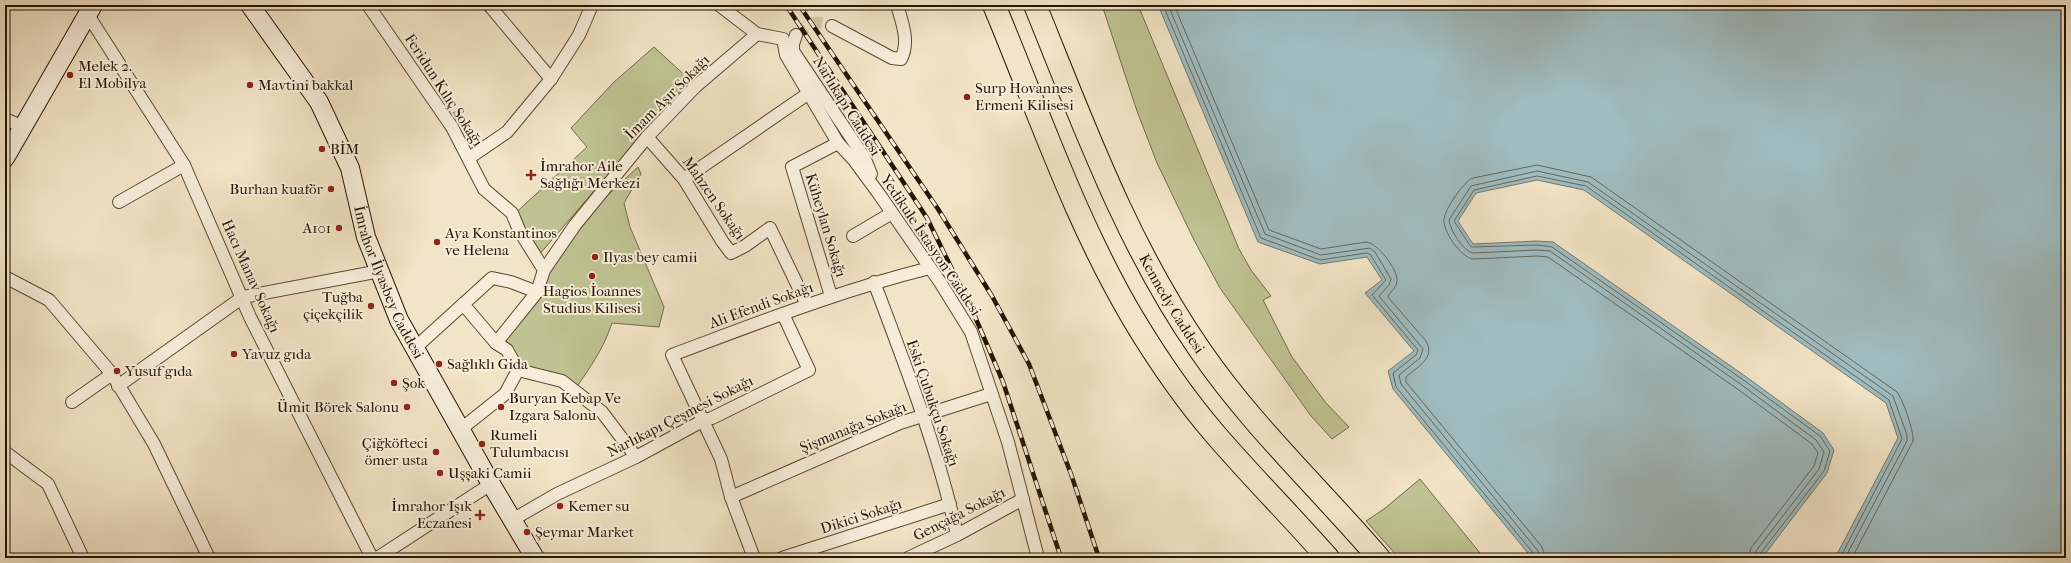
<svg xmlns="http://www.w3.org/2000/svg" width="2071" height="563" viewBox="0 0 2071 563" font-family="'IM FELL French Canon',serif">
	<rect width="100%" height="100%" fill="#f2e4c6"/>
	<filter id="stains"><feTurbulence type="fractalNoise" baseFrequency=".005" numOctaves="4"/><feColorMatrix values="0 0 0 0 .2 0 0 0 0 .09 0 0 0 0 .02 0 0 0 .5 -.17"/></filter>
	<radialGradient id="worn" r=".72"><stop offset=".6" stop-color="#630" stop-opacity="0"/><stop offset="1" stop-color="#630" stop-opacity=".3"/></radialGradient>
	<g fill="#bfc292" stroke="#726c4a">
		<path d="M 1102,5 L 1138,5 L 1239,249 L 1251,270 L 1271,296 L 1263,300 L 1292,357 L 1326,403 L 1349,427 L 1332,439 L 1311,416 L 1220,288 L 1194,240 L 1157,163 L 1137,111 Z"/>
		<path d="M 654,47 L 690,80 L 538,256 L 509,219 L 587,147 L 571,128 L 614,82 Z"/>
		<path d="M 638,167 L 641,174 L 624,203 L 630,227 L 664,307 L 659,327 L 612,323 C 604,347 592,365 578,385 L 528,372 L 513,354 L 502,335 L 583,218 Z"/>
		<path d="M 1420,479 L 1484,558 L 1399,558 L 1366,521 L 1384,509 Z"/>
	</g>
	<path fill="#9fbcbf" stroke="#6e7973" d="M 1158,5 L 2066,5 L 2066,558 L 1835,558 L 1898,438 L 1886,403 L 1584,190 L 1537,180 L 1476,193 L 1458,221 L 1473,244 L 1537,241 L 1553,242 L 1745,376 L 1823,433 L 1834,450 L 1827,473 L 1762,558 L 1532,558 L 1393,389 L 1388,371 L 1414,351 L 1365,293 L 1382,280 L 1367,257 L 1320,264 L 1258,242 Z"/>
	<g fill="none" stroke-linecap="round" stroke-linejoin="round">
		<g stroke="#626860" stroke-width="1">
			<path d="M 1163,5 L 1261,238 L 1320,260 L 1366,253 L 1370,254 L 1386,280 L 1372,295 L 1418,350 L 1416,355 L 1393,373 L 1396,387 L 1534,554 L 1535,558"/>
			<path d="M 1168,5 L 1265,234 L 1321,255 L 1370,248 L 1375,252 L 1391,279 L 1389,285 L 1379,296 L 1423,349 L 1420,358 L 1399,375 L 1401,384 L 1538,551 L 1540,558"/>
			<path d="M 1174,5 L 1269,230 L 1321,249 L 1366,242 C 1378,243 1397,269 1397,280 C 1397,288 1390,291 1388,297 L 1426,341 C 1436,358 1417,367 1406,377 L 1406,382 L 1542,547 L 1546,558"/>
			<path d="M 1748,558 L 1751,548 L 1814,466 L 1818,453 L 1812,444 L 1736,388 L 1548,257 L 1537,256 L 1473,259 C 1462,258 1442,231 1444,219 C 1445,209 1464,181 1473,178 L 1537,165 L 1591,177 L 1897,392 C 1903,400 1914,431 1913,441 L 1852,558"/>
			<path d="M 1754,558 L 1756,551 L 1819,469 L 1824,452 L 1816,440 L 1739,383 L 1550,251 L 1537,250 L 1473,253 C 1463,251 1450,230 1449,220 L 1471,186 L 1537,171 L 1588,182 L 1893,396 L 1907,435 L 1907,441 L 1845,558"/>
			<path d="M 1759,558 L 1760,554 L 1824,471 L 1830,451 L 1820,436 L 1742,379 L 1552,247 L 1537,245 L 1471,247 L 1454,221 L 1474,190 L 1537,176 L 1586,186 L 1889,400 L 1902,439 L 1840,558"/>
		</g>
		<path stroke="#d3c5a9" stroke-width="12" stroke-dasharray="12 6" stroke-linecap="butt" d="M 796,35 C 810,24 813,19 832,26"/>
		<defs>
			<g id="street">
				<path d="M 368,5 L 452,127 L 484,189 L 512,213 L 519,230 L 544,270"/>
				<path d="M 489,5 L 551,79"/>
				<path d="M 719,5 L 757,34 L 783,39 L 786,55 L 838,143 L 854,160 L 879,194 L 940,282 L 971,332 L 1008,442 L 1038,558"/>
				<path d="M 88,15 L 184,165 L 250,317 L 372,558"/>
				<path d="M 832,26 L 892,58 L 901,59 C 910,42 902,22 897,5"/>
				<path d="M 796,35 L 793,44 L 793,51 L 864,157 L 871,174"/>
				<path d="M 5,119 L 23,127"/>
				<path d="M 647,137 L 684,179 L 722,241 L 731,253 L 745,246 L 770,228 L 807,305"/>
				<path d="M 469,158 L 507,132 L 551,79 L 579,35 L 592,5"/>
				<path d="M 684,179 L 809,93"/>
				<path d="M 119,202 L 184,165"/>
				<path d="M 853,236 L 892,213"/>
				<path d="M 5,277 L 49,300 L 112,374 L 154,444 L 209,558"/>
				<path d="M 874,282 C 905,365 938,448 957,535"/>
				<path d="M 831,296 L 792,167 L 838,143"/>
				<path d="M 463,304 L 496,343 L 507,350 L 518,370"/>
				<path d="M 496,343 L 537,292 L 544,270 L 575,225 L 647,137 L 695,87 L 757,34"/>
				<path d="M 415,348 L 492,278 L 511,282 L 537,292"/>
				<path d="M 518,370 L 562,381 L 602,412 L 636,457"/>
				<path d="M 118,386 L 243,297 L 380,271"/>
				<path d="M 72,402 L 112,374"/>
				<path d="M 461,429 L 505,394 L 518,370"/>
				<path d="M 5,452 L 48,484 L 83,558"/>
				<path d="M 731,497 L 900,423 L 991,394"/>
				<path d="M 512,520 L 557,494 L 636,457 L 704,420 L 712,418 L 809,370 L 783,314"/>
				<path d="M 377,558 L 491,484"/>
				<path d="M 754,558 L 731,497 L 721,459 L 672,355 C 758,323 841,290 930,268"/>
				<path d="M 782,558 L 950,504"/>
				<path d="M 908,558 L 957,535 L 1023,499"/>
			</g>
			<g id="secondary">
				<path id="s1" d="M 250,5 L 319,102 L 350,168 L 366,237 L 399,320 L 491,484 L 535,558"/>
				<path d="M 5,158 L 93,5"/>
			</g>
			<g id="highway">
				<path d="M 994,5 C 1038,110 1075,221 1134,320 C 1158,360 1185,399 1215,434 C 1252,477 1291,516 1328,558"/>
				<path id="s2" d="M 1035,5 C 1083,123 1127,245 1200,350 C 1252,426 1320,489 1379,558"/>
			</g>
		</defs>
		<use href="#street" stroke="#584933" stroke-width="14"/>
		<use href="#secondary" stroke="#251502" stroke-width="20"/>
		<use href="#highway" stroke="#251502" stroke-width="24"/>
		<use href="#street" stroke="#f7edda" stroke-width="12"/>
		<use href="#secondary" stroke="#f7edda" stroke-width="18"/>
		<use href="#highway" stroke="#f2e4c6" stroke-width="22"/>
		<defs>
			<g id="rail">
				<path d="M 786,5 L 927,218 L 973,312 L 1003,382 L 1061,558"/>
				<path d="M 799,5 L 938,209 L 992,296 L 1029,364 L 1071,474 L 1099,558"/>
			</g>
		</defs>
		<use href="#rail" stroke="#251502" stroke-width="4.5"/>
		<use href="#rail" stroke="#f7edda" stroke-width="3" stroke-dasharray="9" stroke-linecap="butt"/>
	</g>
	<g fill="#8f2418" stroke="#f7edda" stroke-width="1.5">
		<circle cx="70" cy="75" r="4"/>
		<circle cx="250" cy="85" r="4"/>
		<circle cx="967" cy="97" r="4"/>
		<circle cx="322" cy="149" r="4"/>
		<path d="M529 169h4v4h4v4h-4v4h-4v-4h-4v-4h4z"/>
		<circle cx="331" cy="189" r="4"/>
		<circle cx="339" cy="228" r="4"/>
		<circle cx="437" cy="242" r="4"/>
		<circle cx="595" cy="257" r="4"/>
		<circle cx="592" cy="276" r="4"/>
		<circle cx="371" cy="306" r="4"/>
		<circle cx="234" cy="354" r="4"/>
		<circle cx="439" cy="364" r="4"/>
		<circle cx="117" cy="371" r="4"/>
		<circle cx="394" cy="383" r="4"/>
		<circle cx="407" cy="407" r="4"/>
		<circle cx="501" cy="407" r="4"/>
		<circle cx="482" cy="444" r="4"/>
		<circle cx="436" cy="452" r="4"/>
		<circle cx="440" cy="473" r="4"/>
		<circle cx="560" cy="506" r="4"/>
		<path d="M478 509h4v4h4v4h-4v4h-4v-4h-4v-4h4z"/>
		<circle cx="527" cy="532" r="4"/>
	</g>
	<g text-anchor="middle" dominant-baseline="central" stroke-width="4" stroke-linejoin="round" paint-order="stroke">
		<g font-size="15" fill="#251502" stroke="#f7edda" text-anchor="start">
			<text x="78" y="66">Melek 2.<tspan x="78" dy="17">El Mobilya</tspan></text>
			<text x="258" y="85">Mavtini bakkal</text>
			<text x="975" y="88">Surp Hovannes<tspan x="975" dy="17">Ermeni Kilisesi</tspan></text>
			<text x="330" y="149">BİM</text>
			<text x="540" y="166">İmrahor Aile<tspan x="540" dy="17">Sağlığı Merkezi</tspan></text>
			<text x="323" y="189" text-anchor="end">Burhan kuaför</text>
			<text x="331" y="228" text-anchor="end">A101</text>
			<text x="445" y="233">Aya Konstantinos<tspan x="445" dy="17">ve Helena</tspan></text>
			<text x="603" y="257">Ilyas bey camii</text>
			<text x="592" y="291" text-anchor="middle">Hagios İoannes<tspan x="592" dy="17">Studius Kilisesi</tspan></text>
			<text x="363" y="297" text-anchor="end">Tuğba<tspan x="363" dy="17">çiçekçilik</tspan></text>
			<text x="242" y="354">Yavuz gıda</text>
			<text x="447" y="364">Sağlıklı Gida</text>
			<text x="125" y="371">Yusuf gıda</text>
			<text x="402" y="383">Şok</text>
			<text x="509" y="398">Buryan Kebap Ve<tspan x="509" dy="17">Izgara Salonu</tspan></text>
			<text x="399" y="407" text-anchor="end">Ümit Börek Salonu</text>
			<text x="490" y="435">Rumeli<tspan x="490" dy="17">Tulumbacısı</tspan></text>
			<text x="428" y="443" text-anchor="end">Çiğköfteci<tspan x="428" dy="17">ömer usta</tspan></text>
			<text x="448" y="473">Uşşaki Camii</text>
			<text x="472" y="506" text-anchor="end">İmrahor Işık<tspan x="472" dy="17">Eczanesi</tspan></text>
			<text x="568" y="506">Kemer su</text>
			<text x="535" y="532">Şeymar Market</text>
		</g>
		<g font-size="15" fill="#251502" stroke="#f7edda">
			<text transform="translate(444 90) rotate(57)">Feridun Kılıç Sokağı</text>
			<text transform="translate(667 97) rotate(-45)">İmam Aşır Sokağı</text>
			<text transform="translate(847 106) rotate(58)">Narlıkapı Caddesi</text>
			<text transform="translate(714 198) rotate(55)">Mahzen Sokağı</text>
			<text transform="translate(826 225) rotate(73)">Küheylan Sokağı</text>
			<text transform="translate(931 245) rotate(56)">Yedikule İstasyon Caddesi</text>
			<text transform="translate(251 276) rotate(66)">Hacı Manav Sokağı</text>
			<text stroke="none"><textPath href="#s1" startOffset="313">İmrahor İlyasbey Caddesi</textPath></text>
			<text stroke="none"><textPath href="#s2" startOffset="329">Kennedy Caddesi</textPath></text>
			<text transform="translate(761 305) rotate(-20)">Ali Efendi Sokağı</text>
			<text transform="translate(933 403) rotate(71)">Eski Çubukçu Sokağı</text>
			<text transform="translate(680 416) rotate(-27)">Narlıkapı Çeşmesi Sokağı</text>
			<text transform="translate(853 427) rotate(-22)">Şişmanağa Sokağı</text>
			<text transform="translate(959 514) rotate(-27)">Gençağa Sokağı</text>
			<text transform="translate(861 516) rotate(-18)">Dikici Sokağı</text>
		</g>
	</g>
	<rect width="2071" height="563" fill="none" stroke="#f2e4c6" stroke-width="20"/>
	<rect x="6" y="6" width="2059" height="551" fill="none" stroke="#251502" stroke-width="2"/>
	<rect x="10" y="10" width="2051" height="543" fill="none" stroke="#251502"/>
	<rect width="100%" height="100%" filter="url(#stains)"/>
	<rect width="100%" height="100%" fill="url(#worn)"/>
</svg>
